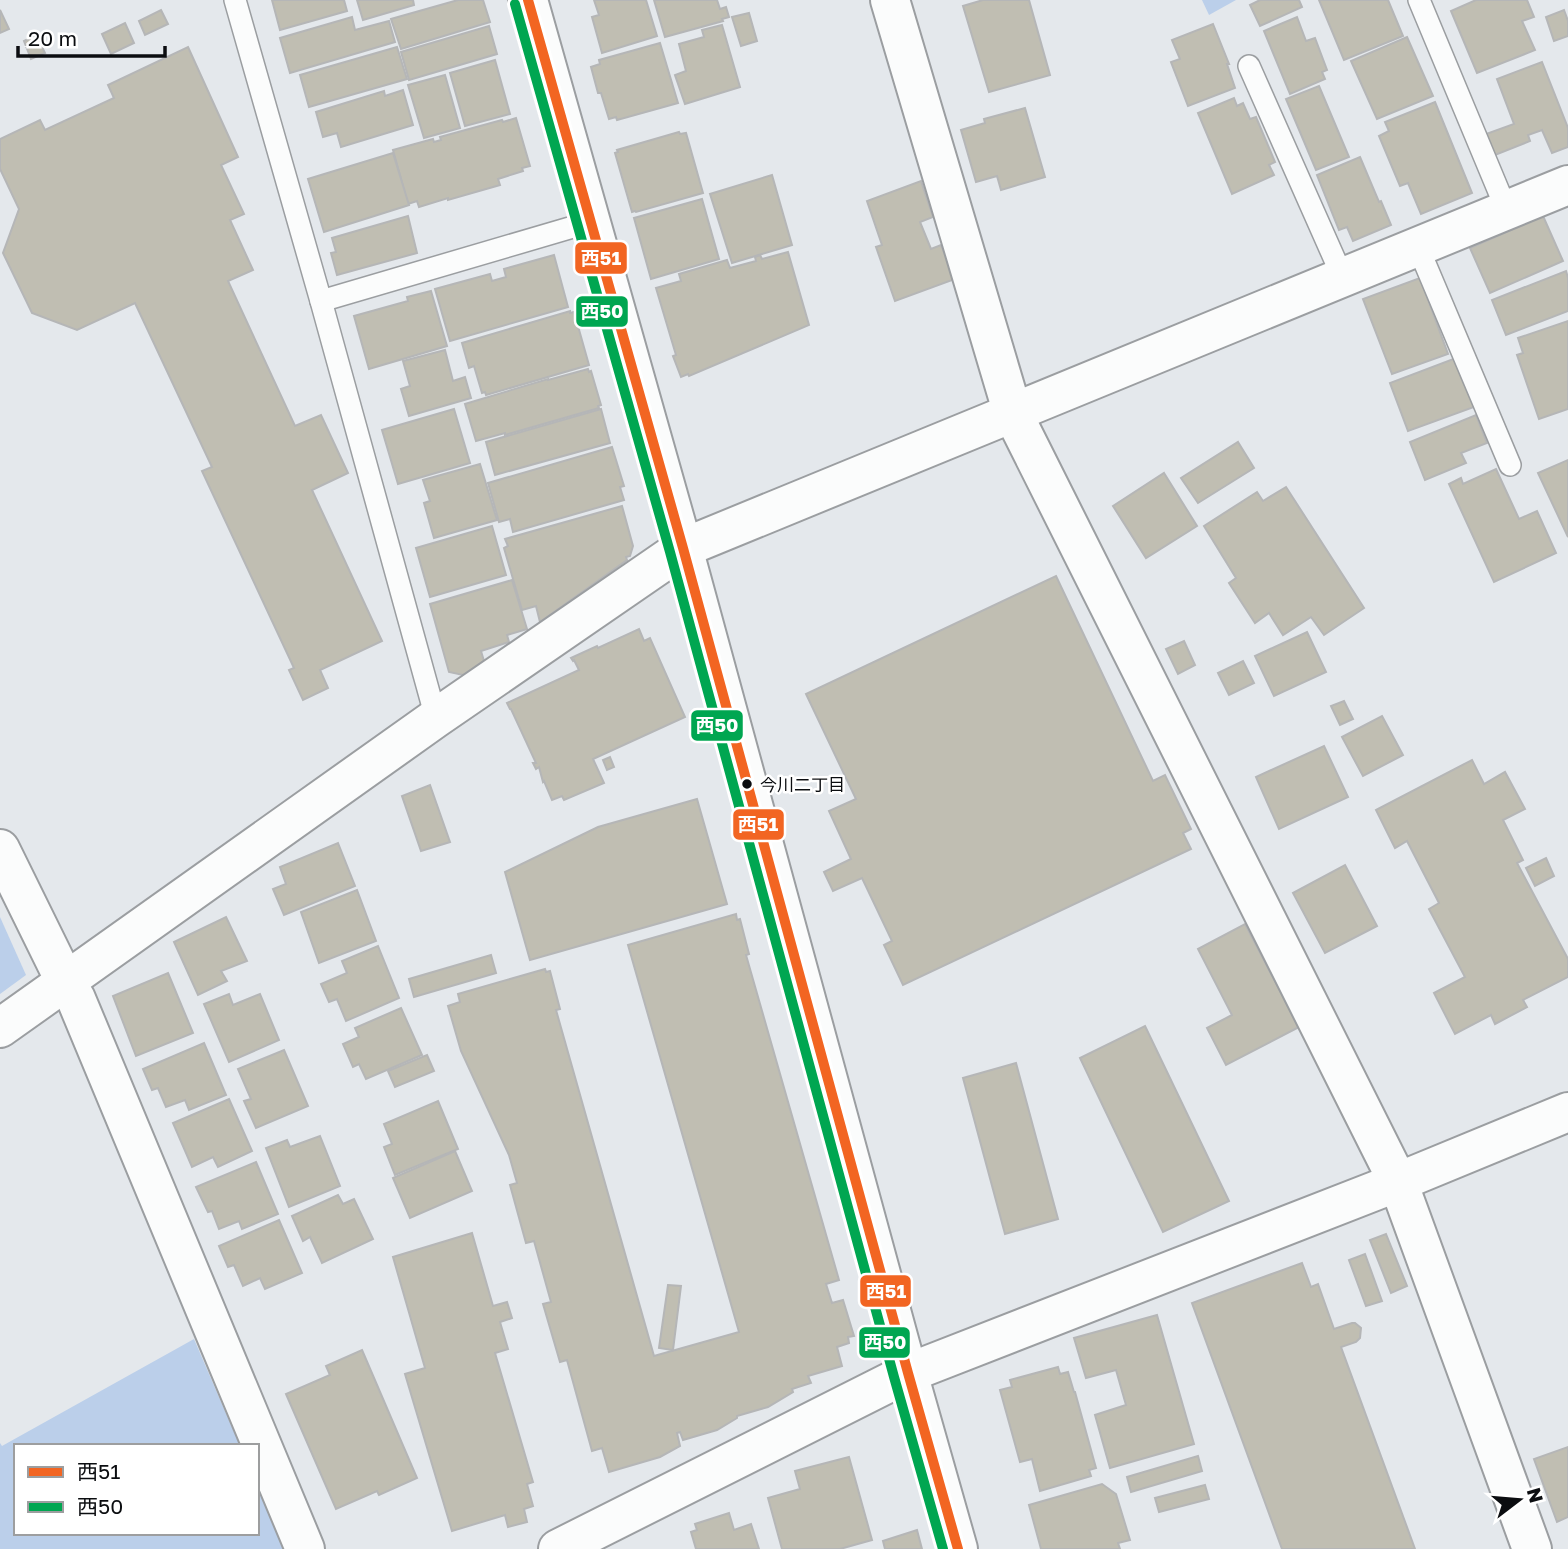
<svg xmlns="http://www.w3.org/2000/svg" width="1568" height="1549" viewBox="0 0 1568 1549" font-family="'Golos Text','Noto Sans JP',sans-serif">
	<rect width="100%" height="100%" fill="#e4e8ec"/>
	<g fill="#bbcfea">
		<path d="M 1202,0 L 1236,0 L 1209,15 Z"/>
		<path d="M 0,917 L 26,975 L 0,994 Z"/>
		<path d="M 194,1339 L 240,1446 L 16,1446 L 16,1533 L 257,1533 L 257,1486 L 284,1549 L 0,1549 L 0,1443 L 2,1446 Z"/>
	</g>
	<g fill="#c0beb2" stroke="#b5b6b7" stroke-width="2">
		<path d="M 272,0 L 344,0 L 347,11 L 280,30 Z"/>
		<path d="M 357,0 L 413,0 L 414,5 L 363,20 Z"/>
		<path d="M 458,0 L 483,0 L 490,22 L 401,49 L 391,19 Z"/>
		<path d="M 594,0 L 646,0 L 657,36 L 602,53 L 592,17 L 599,15 Z"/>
		<path d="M 654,0 L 717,0 L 720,9 L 726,7 L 729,17 L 722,19 L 723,21 L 665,37 Z"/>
		<path d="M 983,0 L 1029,0 L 1050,75 L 989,92 L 963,6 Z"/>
		<path d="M 1260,0 L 1299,0 L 1302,7 L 1260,26 L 1250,5 Z"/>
		<path d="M 1319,0 L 1388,0 L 1403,36 L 1344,60 Z"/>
		<path d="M 1476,0 L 1527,0 L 1534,17 L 1522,21 L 1535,50 L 1477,73 L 1451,11 Z"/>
		<path d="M 0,10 L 9,29 L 0,33 Z"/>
		<path d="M 161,10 L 168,24 L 145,35 L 139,21 Z"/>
		<path d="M 1564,10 L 1568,21 L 1568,36 L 1554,41 L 1546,17 Z"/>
		<path d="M 749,13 L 757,41 L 741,46 L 732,17 Z"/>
		<path d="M 352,17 L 355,30 L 389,21 L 395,42 L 290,73 L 280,38 Z"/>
		<path d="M 1297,17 L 1306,41 L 1315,38 L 1327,70 L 1322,72 L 1325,79 L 1290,94 L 1264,31 Z"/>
		<path d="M 125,23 L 134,43 L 111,54 L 102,34 Z"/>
		<path d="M 1213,24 L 1229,64 L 1227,64 L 1235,88 L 1188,106 L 1171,62 L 1180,59 L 1172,40 Z"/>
		<path d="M 722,25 L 740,87 L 685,104 L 675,75 L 686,71 L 679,44 L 704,37 L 702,30 Z"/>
		<path d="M 489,26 L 497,54 L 409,80 L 401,52 Z"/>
		<path d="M 36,35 L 45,53 L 31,59 L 24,41 Z"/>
		<path d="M 1407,37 L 1433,96 L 1377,119 L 1351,61 Z"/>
		<path d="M 660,43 L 678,103 L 617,120 L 616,117 L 609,119 L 601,93 L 598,93 L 591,67 L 600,64 L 599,60 Z"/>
		<path d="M 188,47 L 238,157 L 221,165 L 244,214 L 230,220 L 253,270 L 228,281 L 295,426 L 321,415 L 348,473 L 312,490 L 382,641 L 320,670 L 328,688 L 303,700 L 289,670 L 294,668 L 202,471 L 212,467 L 135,303 L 77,330 L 32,313 L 3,253 L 19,209 L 0,169 L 0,139 L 40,120 L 45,130 L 114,98 L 108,85 Z"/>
		<path d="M 397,47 L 407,79 L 309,107 L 300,75 Z"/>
		<path d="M 495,60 L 510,114 L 465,126 L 450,73 Z"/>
		<path d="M 1542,62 L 1568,128 L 1568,147 L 1552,153 L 1542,130 L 1528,135 L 1530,141 L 1495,155 L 1486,134 L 1514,124 L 1497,79 Z"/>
		<path d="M 445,75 L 460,128 L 424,138 L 408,85 Z"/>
		<path d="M 1319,86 L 1349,157 L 1316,170 L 1286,99 Z"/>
		<path d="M 403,90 L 413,125 L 341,147 L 337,133 L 323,137 L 316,112 L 384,91 L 385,96 Z"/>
		<path d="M 1234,98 L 1237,106 L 1243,103 L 1250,119 L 1256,117 L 1275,162 L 1269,165 L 1274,175 L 1232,194 L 1198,113 Z"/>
		<path d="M 1435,102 L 1472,193 L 1421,214 L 1408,183 L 1400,186 L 1379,136 L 1389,131 L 1385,122 Z"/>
		<path d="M 1025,108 L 1045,177 L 1001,190 L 997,176 L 976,182 L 961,130 L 985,123 L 984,119 Z"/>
		<path d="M 516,118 L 530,166 L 522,168 L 523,171 L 498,179 L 500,185 L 448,200 L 448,198 L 419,207 L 417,201 L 408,204 L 393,150 L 433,139 L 434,142 L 441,140 L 440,137 L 502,120 L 503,122 Z"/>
		<path d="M 679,132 L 680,134 L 686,133 L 703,193 L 636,212 L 635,211 L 632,212 L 615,153 L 618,152 L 617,150 Z"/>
		<path d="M 393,153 L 409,205 L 324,232 L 308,179 Z"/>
		<path d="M 1360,157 L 1379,202 L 1381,201 L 1391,225 L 1353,241 L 1347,227 L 1339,230 L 1317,175 Z"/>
		<path d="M 772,175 L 792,245 L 732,263 L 710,194 Z"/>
		<path d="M 921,181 L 933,217 L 920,222 L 931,249 L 941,245 L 955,279 L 895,301 L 876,247 L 882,245 L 867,201 Z"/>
		<path d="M 702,199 L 719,259 L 651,279 L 634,218 Z"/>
		<path d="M 408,216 L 417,253 L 337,275 L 331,253 L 336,252 L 332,238 Z"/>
		<path d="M 1543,216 L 1563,261 L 1490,293 L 1470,248 Z"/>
		<path d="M 788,252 L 809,325 L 689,376 L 688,374 L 681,377 L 673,356 L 676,355 L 656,288 L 681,281 L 679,274 L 727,260 L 730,268 L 756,261 L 755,257 L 760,255 L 762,259 Z"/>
		<path d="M 554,255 L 568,307 L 450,341 L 435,289 L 490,274 L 492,281 L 506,277 L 504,269 Z"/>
		<path d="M 1566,271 L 1568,278 L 1568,311 L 1506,335 L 1492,300 Z"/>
		<path d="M 1420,278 L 1448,354 L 1392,374 L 1363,299 Z"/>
		<path d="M 431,291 L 447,346 L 369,369 L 354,316 L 408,301 L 407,297 Z"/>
		<path d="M 570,311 L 570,313 L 574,312 L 589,365 L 486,395 L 485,392 L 482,393 L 474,366 L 469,368 L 462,343 Z"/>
		<path d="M 1568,321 L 1568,409 L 1539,419 L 1517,355 L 1523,353 L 1518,338 Z"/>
		<path d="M 445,350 L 453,381 L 465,377 L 471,398 L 409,416 L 401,389 L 410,386 L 403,361 Z"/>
		<path d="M 1456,358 L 1474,407 L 1408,431 L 1390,383 Z"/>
		<path d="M 588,369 L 589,372 L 591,371 L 601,405 L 598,406 L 599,408 L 505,435 L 505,433 L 476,441 L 465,404 L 548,379 L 548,380 Z"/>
		<path d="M 454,409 L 470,463 L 398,484 L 382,430 Z"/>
		<path d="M 601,409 L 610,443 L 495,475 L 486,442 Z"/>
		<path d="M 1476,415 L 1487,443 L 1461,453 L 1466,463 L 1425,480 L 1410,442 Z"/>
		<path d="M 1238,442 L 1254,468 L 1198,503 L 1181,478 Z"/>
		<path d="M 612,447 L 624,486 L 620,487 L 624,500 L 513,532 L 510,519 L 499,522 L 488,483 Z"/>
		<path d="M 1568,460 L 1568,537 L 1538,473 Z"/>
		<path d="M 480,464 L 497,520 L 434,538 L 424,503 L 430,501 L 423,480 Z"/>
		<path d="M 1496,469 L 1519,519 L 1537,511 L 1556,553 L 1494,582 L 1449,484 L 1461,478 L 1463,484 Z"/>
		<path d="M 1164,473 L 1197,526 L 1146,558 L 1113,506 Z"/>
		<path d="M 1286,487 L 1364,608 L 1324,635 L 1311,617 L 1283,635 L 1269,613 L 1255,623 L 1229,583 L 1236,578 L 1204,526 L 1257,492 L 1263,501 Z"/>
		<path d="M 622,506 L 633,546 L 630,556 L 626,557 L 627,560 L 540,622 L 536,606 L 522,610 L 504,548 L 508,546 L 505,539 Z"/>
		<path d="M 492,526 L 506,575 L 430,597 L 416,548 Z"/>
		<path d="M 1056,576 L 1153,781 L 1165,775 L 1191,829 L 1183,833 L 1191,849 L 903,985 L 884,945 L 892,941 L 862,878 L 833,891 L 824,872 L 851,859 L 829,811 L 856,799 L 806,694 Z"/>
		<path d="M 512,580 L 527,629 L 507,635 L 509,642 L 481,651 L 484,661 L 463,675 L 449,672 L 430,604 Z"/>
		<path d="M 639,629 L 644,641 L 650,638 L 685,717 L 593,759 L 604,783 L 564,800 L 562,796 L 552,800 L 544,781 L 543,782 L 539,767 L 536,769 L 533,763 L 536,763 L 511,709 L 510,709 L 507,703 L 579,670 L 574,660 L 573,661 L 571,658 L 597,646 L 598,648 Z"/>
		<path d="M 1307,632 L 1326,672 L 1274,696 L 1255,656 Z"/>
		<path d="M 1184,641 L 1195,665 L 1178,674 L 1166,649 Z"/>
		<path d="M 1243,661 L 1254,683 L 1229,695 L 1218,673 Z"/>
		<path d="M 1344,701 L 1353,719 L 1340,725 L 1331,706 Z"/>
		<path d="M 1382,716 L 1403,755 L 1363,776 L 1342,737 Z"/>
		<path d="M 1324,746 L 1348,797 L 1279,829 L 1256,777 Z"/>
		<path d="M 610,757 L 614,767 L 607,770 L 603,760 Z"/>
		<path d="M 1472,760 L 1484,784 L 1505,772 L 1525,809 L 1503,820 L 1523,860 L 1517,863 L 1568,959 L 1568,977 L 1523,1000 L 1527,1007 L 1495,1024 L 1491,1015 L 1455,1034 L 1434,993 L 1465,977 L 1429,909 L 1439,903 L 1407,841 L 1395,848 L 1376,810 Z"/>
		<path d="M 430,785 L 450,842 L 421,851 L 402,796 Z"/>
		<path d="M 697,799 L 727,904 L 530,960 L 505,872 L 598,827 Z"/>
		<path d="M 338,843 L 355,886 L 284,915 L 273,889 L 286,884 L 280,867 Z"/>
		<path d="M 1546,858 L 1554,876 L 1535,886 L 1526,868 Z"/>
		<path d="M 1345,865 L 1377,926 L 1325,953 L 1293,893 Z"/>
		<path d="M 357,890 L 376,941 L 319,963 L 301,912 Z"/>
		<path d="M 736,914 L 737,920 L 740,919 L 749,954 L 746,955 L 839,1280 L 826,1284 L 832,1303 L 843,1300 L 854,1336 L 848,1337 L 849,1343 L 837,1347 L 842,1366 L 808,1376 L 811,1383 L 792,1389 L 793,1392 L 768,1407 L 737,1416 L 737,1418 L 717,1430 L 683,1440 L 680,1432 L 677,1433 L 680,1446 L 660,1457 L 609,1472 L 602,1448 L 592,1451 L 567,1360 L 560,1362 L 543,1304 L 551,1302 L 534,1241 L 526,1243 L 510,1185 L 517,1183 L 509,1155 L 461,1051 L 448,1006 L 460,1002 L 458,994 L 545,969 L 546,972 L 550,971 L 560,1009 L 556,1010 L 654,1356 L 739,1332 L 628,945 Z"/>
		<path d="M 226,917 L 247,961 L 221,971 L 227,981 L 198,995 L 174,942 Z"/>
		<path d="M 1245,924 L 1299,1027 L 1226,1065 L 1207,1028 L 1232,1015 L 1198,949 Z"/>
		<path d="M 378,946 L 399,998 L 346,1021 L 337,999 L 329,1002 L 321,984 L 347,973 L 342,961 Z"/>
		<path d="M 491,955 L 496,973 L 414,997 L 409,979 Z"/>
		<path d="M 168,973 L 193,1033 L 136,1056 L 113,996 Z"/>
		<path d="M 229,994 L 233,1005 L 260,994 L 279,1040 L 229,1062 L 204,1004 Z"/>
		<path d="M 401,1008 L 422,1055 L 366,1079 L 359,1064 L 353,1067 L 343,1044 L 359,1037 L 355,1028 Z"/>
		<path d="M 1145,1026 L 1229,1201 L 1163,1232 L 1080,1058 Z"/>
		<path d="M 204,1043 L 226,1095 L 189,1110 L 185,1100 L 166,1107 L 158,1088 L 152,1090 L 143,1069 Z"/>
		<path d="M 284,1050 L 308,1106 L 256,1128 L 244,1101 L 251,1099 L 238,1069 Z"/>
		<path d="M 427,1055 L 434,1071 L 395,1087 L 388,1071 Z"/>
		<path d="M 1016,1063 L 1058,1219 L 1005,1234 L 963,1078 Z"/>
		<path d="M 229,1099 L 252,1151 L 218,1167 L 213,1157 L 192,1167 L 173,1123 Z"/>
		<path d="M 438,1101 L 458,1149 L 395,1175 L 384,1147 L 392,1144 L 384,1124 Z"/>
		<path d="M 320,1136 L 340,1186 L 289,1207 L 266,1148 L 287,1140 L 290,1147 Z"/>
		<path d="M 455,1151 L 472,1191 L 410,1218 L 393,1178 Z"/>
		<path d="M 256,1162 L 278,1214 L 242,1229 L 239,1221 L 219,1229 L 212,1211 L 208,1212 L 196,1187 Z"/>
		<path d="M 338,1195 L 343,1204 L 354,1199 L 373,1239 L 322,1263 L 310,1237 L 303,1241 L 292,1216 Z"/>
		<path d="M 279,1220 L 302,1273 L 265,1289 L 260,1278 L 243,1286 L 234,1265 L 228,1267 L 219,1246 Z"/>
		<path d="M 472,1233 L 493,1306 L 507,1302 L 512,1318 L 500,1322 L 508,1349 L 495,1353 L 533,1482 L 527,1484 L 533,1506 L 524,1509 L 527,1522 L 508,1527 L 505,1515 L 452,1531 L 405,1374 L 425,1368 L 393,1257 Z"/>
		<path d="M 1386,1234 L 1407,1286 L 1391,1293 L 1370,1240 Z"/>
		<path d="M 1365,1254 L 1382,1301 L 1366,1306 L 1349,1260 Z"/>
		<path d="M 1302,1263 L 1311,1287 L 1318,1284 L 1334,1329 L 1352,1323 L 1355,1323 L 1361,1328 L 1360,1338 L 1356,1342 L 1341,1347 L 1415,1549 L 1282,1549 L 1192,1303 Z"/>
		<path d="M 668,1285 L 681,1286 L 673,1350 L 659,1348 Z"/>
		<path d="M 1157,1315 L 1194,1444 L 1110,1468 L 1095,1415 L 1126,1405 L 1116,1370 L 1086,1378 L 1074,1338 Z"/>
		<path d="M 362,1350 L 417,1478 L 379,1495 L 377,1491 L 336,1509 L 286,1394 L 330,1375 L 326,1366 Z"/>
		<path d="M 1058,1367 L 1060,1374 L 1068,1372 L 1074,1392 L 1075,1392 L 1096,1468 L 1089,1470 L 1091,1476 L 1040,1491 L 1032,1459 L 1020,1462 L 1000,1390 L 1012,1387 L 1010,1380 Z"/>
		<path d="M 1568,1447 L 1568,1517 L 1557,1522 L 1534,1459 Z"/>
		<path d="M 1198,1456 L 1202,1471 L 1131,1492 L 1127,1477 Z"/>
		<path d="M 849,1457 L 872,1540 L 840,1549 L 782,1549 L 768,1498 L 800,1489 L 795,1471 Z"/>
		<path d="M 1102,1484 L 1116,1494 L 1130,1540 L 1118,1543 L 1120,1549 L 1041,1549 L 1029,1505 Z"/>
		<path d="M 1205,1485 L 1209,1499 L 1159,1512 L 1155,1498 Z"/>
		<path d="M 729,1513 L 734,1530 L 751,1524 L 759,1549 L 696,1549 L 691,1532 L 697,1530 L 695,1524 Z"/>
		<path d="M 917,1530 L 922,1549 L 885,1549 L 883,1541 Z"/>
	</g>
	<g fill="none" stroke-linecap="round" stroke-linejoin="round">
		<defs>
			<g id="service">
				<path d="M 235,0 L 321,301 L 436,718"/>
				<path d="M 1419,0 L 1507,211"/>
				<path d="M 1249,66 L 1343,278"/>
				<path d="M 1418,247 L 1510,465"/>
				<path d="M 321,301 L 590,222"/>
			</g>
			<g id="minor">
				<path d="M 890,0 L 1013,414 L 1398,1182 L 1532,1549"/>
				<path d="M 0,849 L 65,981 L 76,999 L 305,1549"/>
				<path d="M 0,1028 L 436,718 L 683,548 L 1568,185"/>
				<path d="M 558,1549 L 908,1373"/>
			</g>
			<path id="tertiary" d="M 908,1373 L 1398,1182 L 1568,1112"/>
			<path id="secondary" d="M 528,0 L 683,548 L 908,1373 L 958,1549"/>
		</defs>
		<use href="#service" stroke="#9b9ea1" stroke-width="24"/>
		<use href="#minor" stroke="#9b9ea1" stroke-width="42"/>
		<use href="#tertiary" stroke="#9b9ea1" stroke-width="42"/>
		<use href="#secondary" stroke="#9b9ea1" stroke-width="42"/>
		<use href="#service" stroke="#fbfcfc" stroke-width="21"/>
		<use href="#minor" stroke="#fbfcfc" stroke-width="38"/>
		<use href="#tertiary" stroke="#fbfcfc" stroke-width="38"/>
		<use href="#secondary" stroke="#fbfcfc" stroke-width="38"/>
		<defs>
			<path id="bus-1" d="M 528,0 L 683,548 L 908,1373 L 958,1549"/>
			<path id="bus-2" d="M 515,4 L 670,552 L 894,1377 L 943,1549"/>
		</defs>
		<use href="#bus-1" stroke="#fff" stroke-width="16"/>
		<use href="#bus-2" stroke="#fff" stroke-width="16"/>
		<use href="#bus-1" stroke="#f26522" stroke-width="10"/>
		<use href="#bus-2" stroke="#00a651" stroke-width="10"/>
	</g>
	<circle fill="#0b0d10" stroke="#fff" stroke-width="2.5" cx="747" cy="784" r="6"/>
	<g text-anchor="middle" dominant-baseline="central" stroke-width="5" stroke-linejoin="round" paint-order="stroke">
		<g font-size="17" fill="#0b0d10" stroke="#fff" text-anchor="start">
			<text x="760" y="784">今川二丁目</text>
		</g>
	</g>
	<g stroke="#fff" stroke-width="2.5">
		<rect x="574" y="241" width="54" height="34" rx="7" fill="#f26522"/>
		<rect x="575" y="295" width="54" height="33" rx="7" fill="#00a651"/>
		<rect x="690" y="709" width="54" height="33" rx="7" fill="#00a651"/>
		<rect x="732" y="808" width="53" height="33" rx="7" fill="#f26522"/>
		<rect x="859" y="1274" width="53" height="34" rx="7" fill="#f26522"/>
		<rect x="858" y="1326" width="53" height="33" rx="7" fill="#00a651"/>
	</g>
	<g font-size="19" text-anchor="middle" font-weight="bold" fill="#fff">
		<text x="601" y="265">西51</text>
		<text x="602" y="318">西50</text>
		<text x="717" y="732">西50</text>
		<text x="758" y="831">西51</text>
		<text x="886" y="1298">西51</text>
		<text x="885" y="1349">西50</text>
	</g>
	<rect x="14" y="1444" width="245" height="91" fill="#ffffff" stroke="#9d9e9f" stroke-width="2"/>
	<rect x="28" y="1467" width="35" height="10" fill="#f26522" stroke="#9d9e9f" stroke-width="2"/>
	<text x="77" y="1479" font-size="21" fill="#0b0d10">西51</text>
	<rect x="28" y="1502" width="35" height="10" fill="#00a651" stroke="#9d9e9f" stroke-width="2"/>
	<text x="77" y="1514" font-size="21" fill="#0b0d10">西50</text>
	<g transform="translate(1519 1500) rotate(74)" stroke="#ffffff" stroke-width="5" paint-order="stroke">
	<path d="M0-5L12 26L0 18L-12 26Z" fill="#0b0d10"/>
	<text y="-10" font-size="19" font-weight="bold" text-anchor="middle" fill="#0b0d10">N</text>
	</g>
	<path d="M18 46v10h147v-10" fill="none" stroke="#0b0d10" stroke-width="3.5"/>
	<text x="28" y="46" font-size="21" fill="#0b0d10" stroke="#ffffff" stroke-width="5" paint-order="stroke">20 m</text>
</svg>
